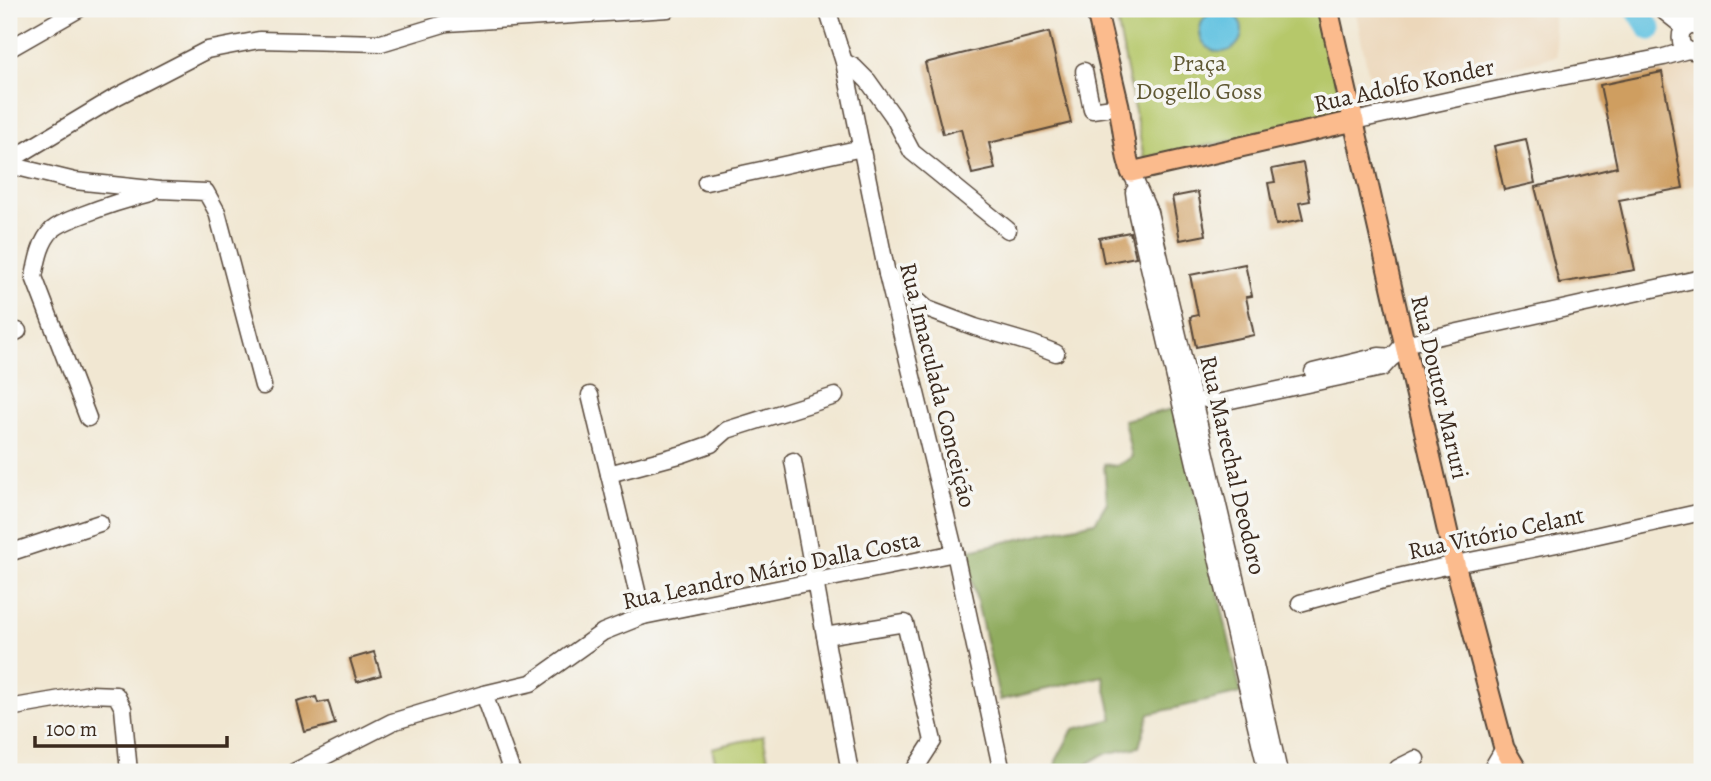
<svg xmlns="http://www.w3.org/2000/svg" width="1711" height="781" viewBox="0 0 1711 781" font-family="Alegreya,serif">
	<rect width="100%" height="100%" fill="#f6f6f2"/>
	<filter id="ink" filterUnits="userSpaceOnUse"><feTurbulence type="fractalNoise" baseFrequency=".0143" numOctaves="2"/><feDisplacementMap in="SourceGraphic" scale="14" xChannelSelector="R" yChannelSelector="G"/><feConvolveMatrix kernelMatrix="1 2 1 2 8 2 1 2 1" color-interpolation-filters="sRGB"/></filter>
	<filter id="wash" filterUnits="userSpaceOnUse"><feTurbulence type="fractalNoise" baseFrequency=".00686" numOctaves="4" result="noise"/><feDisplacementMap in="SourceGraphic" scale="28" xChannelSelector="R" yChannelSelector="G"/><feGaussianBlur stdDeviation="1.57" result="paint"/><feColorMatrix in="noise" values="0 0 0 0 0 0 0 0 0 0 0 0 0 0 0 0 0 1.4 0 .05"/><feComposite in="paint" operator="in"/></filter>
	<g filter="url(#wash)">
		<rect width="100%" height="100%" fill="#f1e7d2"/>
		<g fill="#ecd7ba">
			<path d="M 1355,9 L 1552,9 L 1557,56 L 1374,101 Z"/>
			<path d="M 1702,63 L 1702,183 L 1683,188 L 1662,72 Z"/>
		</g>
		<g fill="#b6c86b" stroke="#787944" stroke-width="2">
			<path d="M 1115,9 L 1319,9 L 1345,118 L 1144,158 Z"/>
			<path d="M 763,736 L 771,772 L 718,772 L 712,748 Z"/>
		</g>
		<path fill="#90ac5f" stroke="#666b3e" stroke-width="2" d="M 1177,408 L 1241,693 L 1149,714 L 1139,747 L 1104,754 L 1079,769 L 1079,772 L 1055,772 L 1056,761 L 1073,729 L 1113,719 L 1103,676 L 1000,700 L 965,551 L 1095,522 L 1107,502 L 1104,464 L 1116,466 L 1132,457 L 1124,420 Z"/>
		<circle fill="#63c3e1" stroke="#4f7680" stroke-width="2" cx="1221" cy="31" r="21"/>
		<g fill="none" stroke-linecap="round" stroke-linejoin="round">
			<path stroke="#63c3e1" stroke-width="23" d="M 1637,9 L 1650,29"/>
		</g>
		<g id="blocks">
			<g fill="#cf9e60">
				<path d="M 1049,32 L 1071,123 L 989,143 L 995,169 L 972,174 L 961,129 L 943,134 L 925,63 Z"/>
				<path d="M 1662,72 L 1683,188 L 1619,200 L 1635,270 L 1559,283 L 1535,187 L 1617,167 L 1600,85 Z"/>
				<path d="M 1526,139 L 1535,183 L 1504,190 L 1494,146 Z"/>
				<path d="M 1303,163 L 1310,201 L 1299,203 L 1303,220 L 1276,225 L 1268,183 L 1275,182 L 1272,169 Z"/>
				<path d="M 1198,192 L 1206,235 L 1180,240 L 1172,197 Z"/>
				<path d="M 1130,232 L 1136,257 L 1104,263 L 1099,238 Z"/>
				<path d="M 1245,264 L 1252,296 L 1246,297 L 1254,335 L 1196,347 L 1190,317 L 1198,315 L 1190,275 Z"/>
				<path d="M 374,652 L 381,675 L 357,682 L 350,659 Z"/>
				<path d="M 316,697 L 318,703 L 328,701 L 335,724 L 305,732 L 297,702 Z"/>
			</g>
		</g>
	</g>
	<g filter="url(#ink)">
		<use href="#blocks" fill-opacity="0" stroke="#564639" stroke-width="2"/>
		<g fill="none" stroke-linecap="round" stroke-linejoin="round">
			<defs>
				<g id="minor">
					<path d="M 827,9 L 844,62 L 887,274 L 955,553 L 1002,772"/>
					<path d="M 1661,9 L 1685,28"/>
					<path d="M 1702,28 C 1673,13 1674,63 1702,48"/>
					<path d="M 9,49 L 79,9"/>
					<path d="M 844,62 L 854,67 L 868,81 L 893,116 L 912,152 L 1008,230"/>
					<path d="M 1084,71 L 1092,110 L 1119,106"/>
					<path d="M 1354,121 L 1509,87 L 1664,57 L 1688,50"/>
					<path d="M 9,161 L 114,98 L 207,50 L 259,40 L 381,43 L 447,23 L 668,9"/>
					<path d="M 9,165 L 75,181 L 160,190 L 206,192 L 217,212 L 263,386"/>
					<path d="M 1131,172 L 1149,212 L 1244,616 L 1279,772"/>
					<path d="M 706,182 L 862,148"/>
					<path d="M 1134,192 L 1137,215 L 1267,772"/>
					<path d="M 887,274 L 927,309 L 975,327 L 1033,344 L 1056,353"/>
					<path d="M 9,335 L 18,331"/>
					<path d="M 1313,372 L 1379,356 L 1393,357"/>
					<path d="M 590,395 L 643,616"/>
					<path d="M 1206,399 L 1217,403 L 1382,368 L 1404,344 L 1702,278"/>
					<path d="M 88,418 L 34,277 C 37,262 40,242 52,230 C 60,223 72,219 82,215 C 105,206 127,199 151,193"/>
					<path d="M 793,461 L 850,772"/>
					<path d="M 609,474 L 683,454 L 711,444 L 727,430 L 835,396"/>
					<path d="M 9,553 L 100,523"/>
					<path d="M 1300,603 L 1380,581 L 1455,564 L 1567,542 L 1702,512"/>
					<path d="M 825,636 L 905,623 L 933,741 L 913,772"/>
					<path d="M 484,694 L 512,772"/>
					<path d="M 9,708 L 90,694 L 116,695 L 123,708 L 129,772"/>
					<path d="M 294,772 L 392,722 L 484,694 L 531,683 L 603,632 L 643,616 L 955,553"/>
					<path d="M 1396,772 L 1398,768 L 1416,759"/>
					<path d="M 1490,772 L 1504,748"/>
				</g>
				<g id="major">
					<path d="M 1096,9 L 1119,106 L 1127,157 L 1131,172 L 1354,121"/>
					<path d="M 1328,9 L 1455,564 L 1504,748 L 1518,772"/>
				</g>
			</defs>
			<use href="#minor" stroke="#564639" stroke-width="19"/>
			<use href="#major" stroke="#564639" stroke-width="23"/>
			<use href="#minor" stroke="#fff" stroke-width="16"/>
			<use href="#major" stroke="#fbbb8d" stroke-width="19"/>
		</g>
	</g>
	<g text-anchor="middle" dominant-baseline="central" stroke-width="7" stroke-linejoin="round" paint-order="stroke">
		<g font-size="24" fill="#605935" stroke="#f6f6f2">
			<text x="1199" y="63">Praça<tspan x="1199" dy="28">Dogello Goss</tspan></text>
		</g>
		<g font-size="24" fill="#3b2a1e" stroke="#f6f6f2">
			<text transform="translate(1404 85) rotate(-12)">Rua Adolfo Konder</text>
			<text transform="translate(938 385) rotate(76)">Rua Imaculada Conceição</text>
			<text transform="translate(1440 387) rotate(77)">Rua Doutor Maruri</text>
			<text transform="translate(1233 465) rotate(77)">Rua Marechal Deodoro</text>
			<text transform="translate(1496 533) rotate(-12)">Rua Vitório Celant</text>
			<text transform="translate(771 570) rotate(-12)">Rua Leandro Mário Dalla Costa</text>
		</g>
	</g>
	<rect width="1711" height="781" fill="none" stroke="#f6f6f2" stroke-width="35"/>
	<path d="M35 736v10h192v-10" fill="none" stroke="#3b2a1e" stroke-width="3.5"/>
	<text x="46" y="736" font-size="21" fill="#3b2a1e" stroke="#f6f6f2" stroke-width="5" paint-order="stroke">100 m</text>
</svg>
